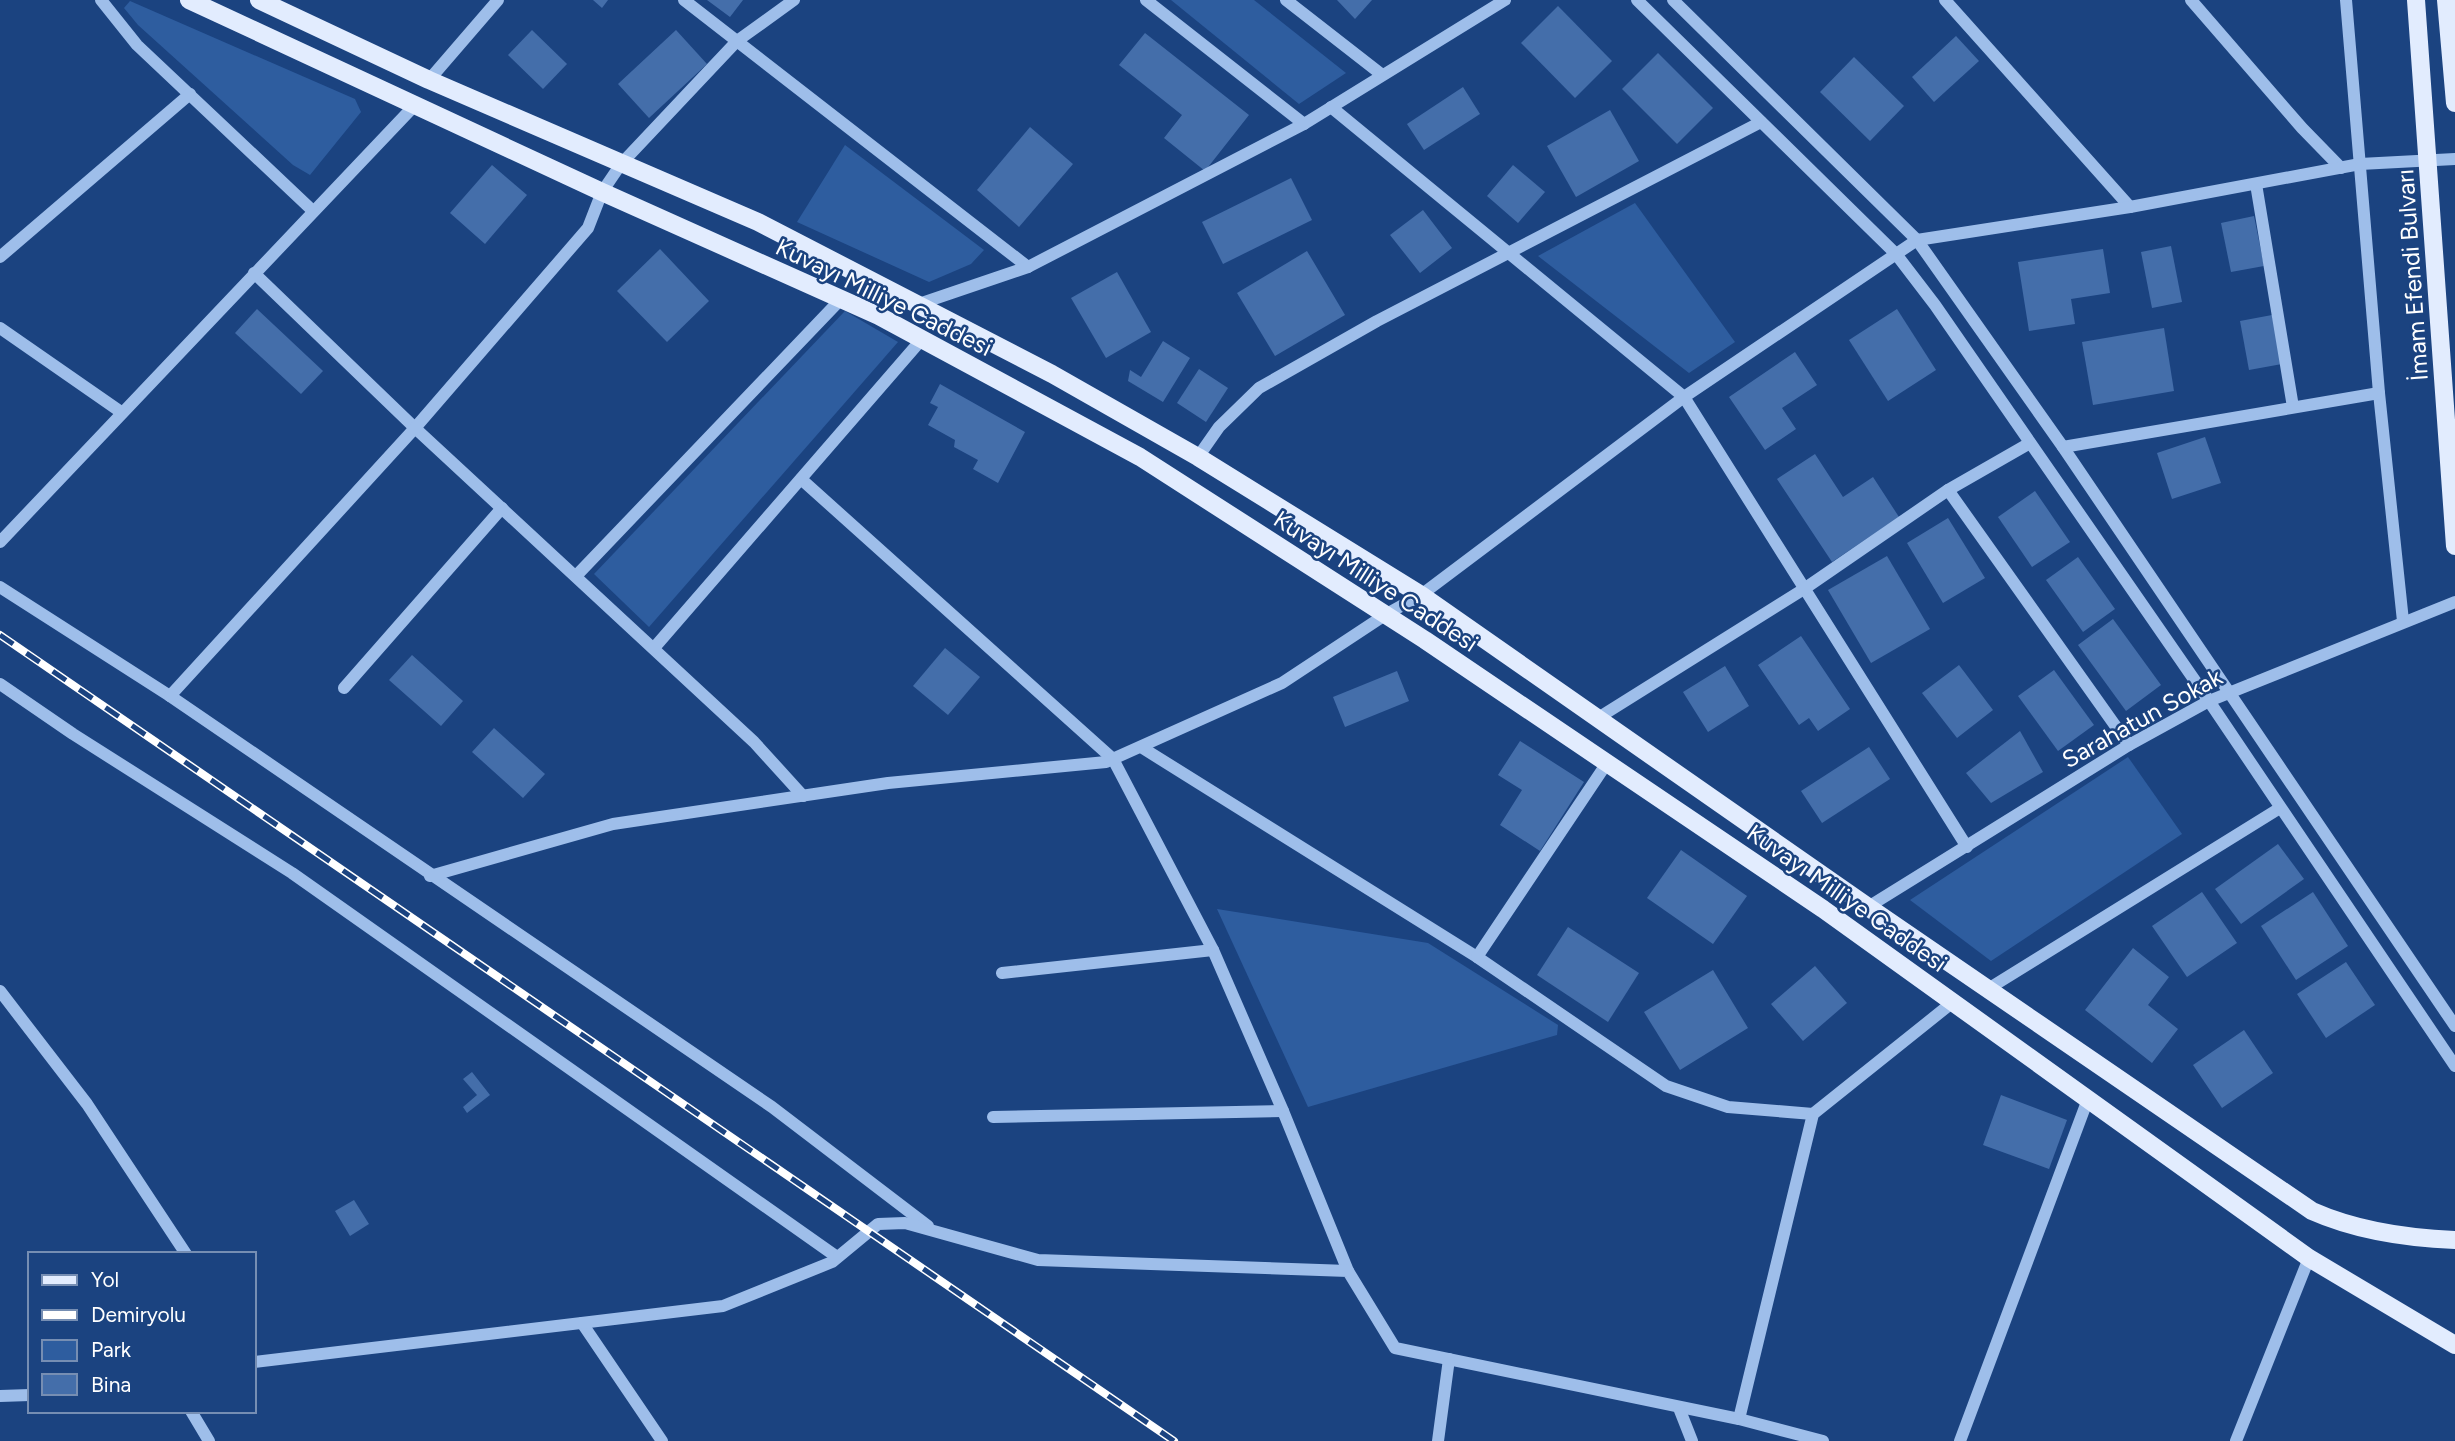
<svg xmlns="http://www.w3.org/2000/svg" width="2455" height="1441" viewBox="0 0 2455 1441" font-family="Figtree,sans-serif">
	<rect width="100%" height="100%" fill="#1b4380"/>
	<g fill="#2e5d9f">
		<path d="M 1171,0 L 1254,0 L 1346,73 L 1299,104 Z"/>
		<path d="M 130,1 L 355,99 L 361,112 L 310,175 L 293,165 L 138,25 L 124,8 Z"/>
		<path d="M 845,145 L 984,250 L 971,264 L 929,282 L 797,222 Z"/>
		<path d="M 1635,203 L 1735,342 L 1689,373 L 1538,256 Z"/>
		<path d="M 845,311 L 898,342 L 649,627 L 594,574 Z"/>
		<path d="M 2128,757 L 2182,834 L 1991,961 L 1910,900 Z"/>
		<path d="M 1217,909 L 1428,943 L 1558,1025 L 1557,1035 L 1308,1107 Z"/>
	</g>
	<g fill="#446eaa">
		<path d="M 593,0 L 608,0 L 602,8 Z"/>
		<path d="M 707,0 L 743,0 L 730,17 Z"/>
		<path d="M 1337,0 L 1372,0 L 1355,19 Z"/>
		<path d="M 1558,6 L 1612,61 L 1575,98 L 1521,43 Z"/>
		<path d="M 532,30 L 567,64 L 543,89 L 508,55 Z"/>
		<path d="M 676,30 L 707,64 L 649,118 L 618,84 Z"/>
		<path d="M 1145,33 L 1249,115 L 1205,171 L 1164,138 L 1182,115 L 1119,65 Z"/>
		<path d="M 1956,36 L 1979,61 L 1934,102 L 1912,77 Z"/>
		<path d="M 1658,53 L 1713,108 L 1677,144 L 1622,89 Z"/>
		<path d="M 1854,57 L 1904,106 L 1870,141 L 1820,92 Z"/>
		<path d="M 1463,87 L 1480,114 L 1424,150 L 1407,124 Z"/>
		<path d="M 1610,110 L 1639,161 L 1576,197 L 1547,146 Z"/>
		<path d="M 1030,127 L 1073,164 L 1019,227 L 977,190 Z"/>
		<path d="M 492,165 L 527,195 L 485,244 L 450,213 Z"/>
		<path d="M 1513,165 L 1545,192 L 1518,223 L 1487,196 Z"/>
		<path d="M 1291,178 L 1312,220 L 1223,264 L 1202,222 Z"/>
		<path d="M 1423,210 L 1452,248 L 1420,273 L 1390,235 Z"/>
		<path d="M 2254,216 L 2264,266 L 2231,272 L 2221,223 Z"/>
		<path d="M 2171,246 L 2182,302 L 2152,308 L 2141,252 Z"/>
		<path d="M 660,249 L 709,301 L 667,342 L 617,291 Z"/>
		<path d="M 2103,249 L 2110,293 L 2071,299 L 2075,324 L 2029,331 L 2018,262 Z"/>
		<path d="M 1307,251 L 1345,315 L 1275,356 L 1237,293 Z"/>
		<path d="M 1117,272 L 1151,332 L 1106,358 L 1071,298 Z"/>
		<path d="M 257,309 L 323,371 L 301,394 L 235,333 Z"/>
		<path d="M 1897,309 L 1936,370 L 1888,401 L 1849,340 Z"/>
		<path d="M 2272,315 L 2282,364 L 2249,370 L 2240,321 Z"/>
		<path d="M 2164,328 L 2174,391 L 2093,405 L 2082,342 Z"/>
		<path d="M 1163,341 L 1190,358 L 1163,402 L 1128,381 L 1130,370 L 1141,377 Z"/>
		<path d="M 1795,352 L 1817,385 L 1782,408 L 1796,429 L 1765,450 L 1729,397 Z"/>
		<path d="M 1199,369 L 1228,388 L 1206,422 L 1177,403 Z"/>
		<path d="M 940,384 L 1025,432 L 998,483 L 973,469 L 978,460 L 954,447 L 955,440 L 928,425 L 938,407 L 930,403 Z"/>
		<path d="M 2205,437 L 2221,483 L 2172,499 L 2157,453 Z"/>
		<path d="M 1815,454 L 1843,497 L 1873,477 L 1899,517 L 1832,562 L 1777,479 Z"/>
		<path d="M 2035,491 L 2070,542 L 2032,567 L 1998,517 Z"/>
		<path d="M 1948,518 L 1985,578 L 1943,603 L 1907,543 Z"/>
		<path d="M 1887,556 L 1930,629 L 1871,663 L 1828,590 Z"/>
		<path d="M 2078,557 L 2115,609 L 2083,632 L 2046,580 Z"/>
		<path d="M 2113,619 L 2161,685 L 2126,711 L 2078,645 Z"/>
		<path d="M 1801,636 L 1850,709 L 1818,731 L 1809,718 L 1799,725 L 1758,665 Z"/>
		<path d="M 945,648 L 980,677 L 948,715 L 913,686 Z"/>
		<path d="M 412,655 L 463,701 L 441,726 L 389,680 Z"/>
		<path d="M 1959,665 L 1993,710 L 1957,738 L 1922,693 Z"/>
		<path d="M 1725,666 L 1749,706 L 1708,732 L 1683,692 Z"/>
		<path d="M 2054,670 L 2094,725 L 2058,751 L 2018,696 Z"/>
		<path d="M 1397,671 L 1409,701 L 1345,727 L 1333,697 Z"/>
		<path d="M 494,728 L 545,774 L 523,798 L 472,752 Z"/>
		<path d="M 2020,731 L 2043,772 L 1991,803 L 1966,773 Z"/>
		<path d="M 1520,741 L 1584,782 L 1540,851 L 1500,825 L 1522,790 L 1498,775 Z"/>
		<path d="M 1869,747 L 1890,779 L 1822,823 L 1801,791 Z"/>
		<path d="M 2278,844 L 2304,879 L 2241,924 L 2215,889 Z"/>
		<path d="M 1681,850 L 1747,896 L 1713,944 L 1647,898 Z"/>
		<path d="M 2202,892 L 2237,943 L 2187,977 L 2152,926 Z"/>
		<path d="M 2313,892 L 2348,946 L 2296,980 L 2261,926 Z"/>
		<path d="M 1568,927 L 1639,973 L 1608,1022 L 1537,975 Z"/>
		<path d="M 2133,948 L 2169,977 L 2148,1005 L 2178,1029 L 2152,1063 L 2085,1010 Z"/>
		<path d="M 2346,962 L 2375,1005 L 2326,1038 L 2297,994 Z"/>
		<path d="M 1815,966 L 1847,1003 L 1803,1041 L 1771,1004 Z"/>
		<path d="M 1713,970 L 1748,1028 L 1680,1070 L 1644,1012 Z"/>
		<path d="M 2244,1030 L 2273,1073 L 2222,1108 L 2193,1065 Z"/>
		<path d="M 472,1072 L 490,1095 L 467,1113 L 463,1107 L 477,1095 L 463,1079 Z"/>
		<path d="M 2001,1095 L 2067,1120 L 2049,1169 L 1983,1145 Z"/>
		<path d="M 354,1200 L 369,1224 L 350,1236 L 335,1211 Z"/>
	</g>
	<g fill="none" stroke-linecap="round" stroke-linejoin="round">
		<g stroke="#9ebeea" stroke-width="12">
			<path d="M 101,0 L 137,45 L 313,211"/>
			<path d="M 684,0 L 1028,267"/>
			<path d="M 1146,0 L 1304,124"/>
			<path d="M 1286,0 L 1381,74"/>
			<path d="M 1637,0 L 1896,254 L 1935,305 L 2209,701 L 2455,1066"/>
			<path d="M 1673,0 L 1917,240 L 2063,447 L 2455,1026"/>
			<path d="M 1945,0 L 2130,207"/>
			<path d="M 2191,0 L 2302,128 L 2341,168"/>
			<path d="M 2346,0 L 2379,393 L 2403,621"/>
			<path d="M 429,80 L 498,0"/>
			<path d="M 1331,107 L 1684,397 L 1967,847"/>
			<path d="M 2256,184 L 2293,407"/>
			<path d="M 0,257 L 190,94"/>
			<path d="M 254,273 L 415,428 L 754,742 L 803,796"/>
			<path d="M 919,304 L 1028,267 L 1304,124 L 1505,0"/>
			<path d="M 0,328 L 121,412"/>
			<path d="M 2063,447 L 2379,393"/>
			<path d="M 1198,457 L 1219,427 L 1259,388 L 1377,321 L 1761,122"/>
			<path d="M 801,479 L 1113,759 L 1213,950 L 1283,1111 L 1348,1271"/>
			<path d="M 1948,490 L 2129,745"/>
			<path d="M 0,542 L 415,105"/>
			<path d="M 576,576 L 841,299"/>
			<path d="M 0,587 L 170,696 L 772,1107 L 928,1226"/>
			<path d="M 654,648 L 922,339"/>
			<path d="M 0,684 L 73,734 L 292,873 L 837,1257"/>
			<path d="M 344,688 L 502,508"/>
			<path d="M 170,696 L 415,428 L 588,228 L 602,192 L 621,164 L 737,41 L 794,0"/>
			<path d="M 1598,718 L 1804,589 L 1948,490 L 2030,443"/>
			<path d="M 1141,747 L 1477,957 L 1666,1086 L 1728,1107 L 1813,1114"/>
			<path d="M 430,876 L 613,824 L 888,783 L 1106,762 L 1282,683 L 1385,615 L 1421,595 L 1684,397 L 1917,240 L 2130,207 L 2360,164 L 2455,159"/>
			<path d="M 1868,907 L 2129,745 L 2209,701 L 2455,602"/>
			<path d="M 1477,957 L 1607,763"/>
			<path d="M 1002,973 L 1213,950"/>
			<path d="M 1988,989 L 2280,808"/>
			<path d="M 0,991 L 87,1104 L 186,1254"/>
			<path d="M 993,1117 L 1283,1111"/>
			<path d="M 582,1323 L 662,1441"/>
			<path d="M 254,1362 L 723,1306 L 832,1262 L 878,1224 L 905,1223 L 1038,1260 L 1348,1271 L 1395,1348 L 1739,1419 L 1823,1441"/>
			<path d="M 0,1396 L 30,1395"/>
			<path d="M 1679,1408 L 1692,1441"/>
			<path d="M 191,1411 L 209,1441"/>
			<path d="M 1739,1419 L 1813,1114 L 1953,1002"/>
			<path d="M 1438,1441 L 1449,1359"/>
			<path d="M 1960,1441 L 2088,1099"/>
			<path d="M 2236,1441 L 2309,1258"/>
		</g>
		<g stroke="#e2ecfe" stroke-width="18">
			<path d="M 189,0 L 602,192 L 879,316 L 1140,457 L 1425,640 L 1823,909 L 2309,1258 L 2455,1345"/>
			<path d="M 259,0 L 429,80 L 758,222 L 1052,374 L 1198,457 L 1421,595 L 1868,907 L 2312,1211 C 2357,1231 2406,1238 2455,1240"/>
			<path d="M 2416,0 L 2455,546"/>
			<path d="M 2446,0 L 2455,103"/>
		</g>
		<defs>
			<path id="rail" d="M 0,635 L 1174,1441"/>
		</defs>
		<use href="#rail" stroke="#fff" stroke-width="8"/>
		<use href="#rail" stroke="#1b4380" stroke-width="5" stroke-dasharray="16" stroke-linecap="butt"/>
	</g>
	<g text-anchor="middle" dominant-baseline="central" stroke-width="5" stroke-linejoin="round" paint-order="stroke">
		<g font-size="24" fill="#fff" stroke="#1b4380">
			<text transform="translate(2412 275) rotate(-94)">İmam Efendi Bulvarı</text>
			<text transform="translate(884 297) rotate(26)">Kuvayı Milliye Caddesi</text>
			<text transform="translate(1376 581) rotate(33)">Kuvayı Milliye Caddesi</text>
			<text transform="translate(2142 718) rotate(-29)">Sarahatun Sokak</text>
			<text transform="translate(1847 898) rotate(35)">Kuvayı Milliye Caddesi</text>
		</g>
	</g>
	<rect x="28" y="1252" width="228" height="161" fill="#1b4380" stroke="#768eb3" stroke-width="2"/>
	<rect x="42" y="1275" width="35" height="10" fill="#e2ecfe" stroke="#768eb3" stroke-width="2"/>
	<text x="91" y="1287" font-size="21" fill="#ffffff">Yol</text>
	<rect x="42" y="1310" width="35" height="10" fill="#ffffff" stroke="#768eb3" stroke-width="2"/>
	<text x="91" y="1322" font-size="21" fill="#ffffff">Demiryolu</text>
	<rect x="42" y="1340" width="35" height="21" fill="#2e5d9f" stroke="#768eb3" stroke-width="2"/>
	<text x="91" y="1357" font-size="21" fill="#ffffff">Park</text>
	<rect x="42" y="1374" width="35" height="21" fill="#446eaa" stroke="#768eb3" stroke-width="2"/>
	<text x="91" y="1392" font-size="21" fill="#ffffff">Bina</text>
</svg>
